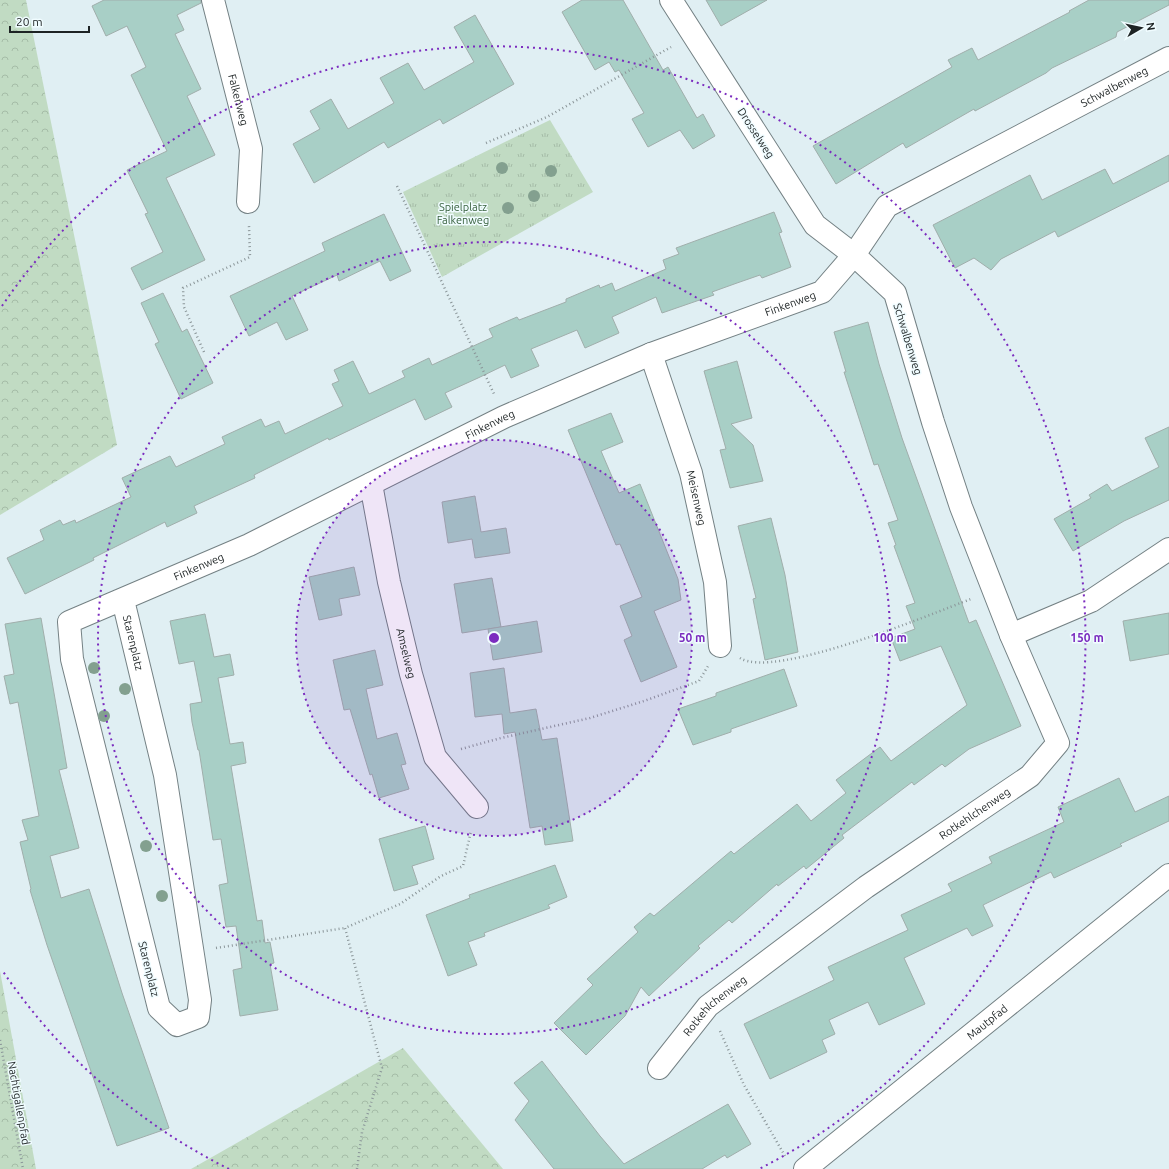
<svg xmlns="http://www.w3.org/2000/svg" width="1169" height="1169" viewBox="0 0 1169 1169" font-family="Ubuntu,sans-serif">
	<defs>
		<pattern id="grass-tufts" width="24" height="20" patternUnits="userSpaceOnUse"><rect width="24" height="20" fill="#c1dbc3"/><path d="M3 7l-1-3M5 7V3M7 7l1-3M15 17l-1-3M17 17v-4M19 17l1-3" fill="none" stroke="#a5bca7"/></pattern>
		<pattern id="forest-crowns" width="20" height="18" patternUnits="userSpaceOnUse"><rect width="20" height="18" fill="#c1dbc3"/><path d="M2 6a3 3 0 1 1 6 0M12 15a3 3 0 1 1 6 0" fill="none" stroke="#a5bca7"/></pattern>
	</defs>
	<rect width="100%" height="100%" fill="#e0eff3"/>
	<path fill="url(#grass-tufts)" d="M 550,120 L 593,192 L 442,277 L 403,192 Z"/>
	<g fill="url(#forest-crowns)">
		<path d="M 0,0 L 26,0 L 117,445 L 0,515 Z"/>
		<path d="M 0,971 L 36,1169 L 0,1169 Z"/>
		<path d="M 403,1048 L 503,1169 L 191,1169 Z"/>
	</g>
	<g fill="#a8cfc6" stroke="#a0aeab">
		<path d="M 104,0 L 201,0 L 201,3 L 177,15 L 184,30 L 175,34 L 201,89 L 187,96 L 215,155 L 166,178 L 205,260 L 142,290 L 131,268 L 163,252 L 145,214 L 148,213 L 127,170 L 167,151 L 131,75 L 146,67 L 127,26 L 106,36 L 92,6 Z"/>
		<path d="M 582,0 L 623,0 L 663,70 L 668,67 L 697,118 L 703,114 L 715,136 L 693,149 L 680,130 L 648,147 L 632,119 L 644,113 L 619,70 L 615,72 L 609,62 L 595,70 L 562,12 Z"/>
		<path d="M 706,0 L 767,0 L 721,26 Z"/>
		<path d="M 1089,0 L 1169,0 L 1169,5 L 1117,32 L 1116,37 L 1052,68 L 1046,73 L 975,111 L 974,109 L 906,148 L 903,143 L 836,184 L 813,146 L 952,67 L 948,60 L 972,48 L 978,60 L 1070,12 L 1069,11 Z"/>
		<path d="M 475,15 L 514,84 L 443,124 L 440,119 L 388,148 L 384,142 L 314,183 L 293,144 L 320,129 L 310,111 L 331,99 L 348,129 L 394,103 L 380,78 L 408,63 L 424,90 L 474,62 L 454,27 Z"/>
		<path d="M 1169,155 L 1169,181 L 1058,237 L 1055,231 L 1001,259 L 991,270 L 974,258 L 955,268 L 933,225 L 1030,175 L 1042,200 L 1105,169 L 1113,184 Z"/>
		<path d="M 774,212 L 782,232 L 779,233 L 791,267 L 762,278 L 760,275 L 737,283 L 712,292 L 714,295 L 662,313 L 656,297 L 612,317 L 619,333 L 585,348 L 577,330 L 531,349 L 539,366 L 511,378 L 505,365 L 478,378 L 445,393 L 452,407 L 425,420 L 415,399 L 329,440 L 328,438 L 254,475 L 255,478 L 194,506 L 197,513 L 167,527 L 165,522 L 93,558 L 94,560 L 25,594 L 7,558 L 44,540 L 40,530 L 60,520 L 63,525 L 75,520 L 76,523 L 131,497 L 122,478 L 170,456 L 176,467 L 225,444 L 222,437 L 261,419 L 265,427 L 279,421 L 285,434 L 343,406 L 332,384 L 339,381 L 334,370 L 353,361 L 369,394 L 405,377 L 402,371 L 429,358 L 432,365 L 493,337 L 489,329 L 517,317 L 519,320 L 566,302 L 566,299 L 599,285 L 600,288 L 612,283 L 615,291 L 666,269 L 663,260 L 679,254 L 676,248 Z"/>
		<path d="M 384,214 L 411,271 L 390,281 L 380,261 L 339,281 L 337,275 L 292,296 L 308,330 L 286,340 L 277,322 L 249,336 L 230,296 L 325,251 L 322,243 Z"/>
		<path d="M 163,293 L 182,332 L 187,329 L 213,383 L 181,399 L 155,344 L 159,342 L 141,303 Z"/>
		<path d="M 868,322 L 879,364 L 902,438 L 969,623 L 976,620 L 1021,726 L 969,749 L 945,767 L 942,764 L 914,785 L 912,782 L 842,835 L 844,838 L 806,869 L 804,866 L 778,886 L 777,884 L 732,923 L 729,920 L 698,946 L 700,948 L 649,996 L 641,987 L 625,1016 L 586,1055 L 554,1023 L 593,985 L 587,979 L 638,932 L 634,927 L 650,913 L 654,916 L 731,851 L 734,854 L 797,804 L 811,821 L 846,793 L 836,780 L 880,747 L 891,761 L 967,705 L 941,646 L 900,661 L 891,638 L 915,629 L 906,606 L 915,603 L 894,546 L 896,545 L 888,523 L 898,520 L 878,464 L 874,465 L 844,372 L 846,372 L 834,332 Z"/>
		<path d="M 737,361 L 752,418 L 731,424 L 753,445 L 763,481 L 730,488 L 720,450 L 726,449 L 704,371 Z"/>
		<path d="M 611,413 L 623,442 L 601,451 L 619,493 L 640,484 L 678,579 L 681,600 L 654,611 L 677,667 L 641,682 L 624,640 L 632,636 L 620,606 L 642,597 L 620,544 L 616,545 L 568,430 Z"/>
		<path d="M 1169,427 L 1169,500 L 1124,521 L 1073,551 L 1054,519 L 1091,498 L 1089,495 L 1107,484 L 1112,491 L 1159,467 L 1145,438 Z"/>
		<path d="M 475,496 L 481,532 L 506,528 L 510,553 L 475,558 L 472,539 L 448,543 L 442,502 Z"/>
		<path d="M 771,518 L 785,575 L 798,652 L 765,660 L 753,599 L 756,598 L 738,526 Z"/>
		<path d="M 354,567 L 360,595 L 339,599 L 342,615 L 319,620 L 309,577 Z"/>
		<path d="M 492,578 L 501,627 L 462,633 L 454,584 Z"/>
		<path d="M 1169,613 L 1169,654 L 1130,661 L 1123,621 Z"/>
		<path d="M 205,614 L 214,657 L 230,654 L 234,675 L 218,678 L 230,744 L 243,742 L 246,763 L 231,766 L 257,921 L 262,920 L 265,943 L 270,942 L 274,963 L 270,964 L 278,1010 L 240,1016 L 233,970 L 242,968 L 236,926 L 226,927 L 219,885 L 228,883 L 221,839 L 213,840 L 199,750 L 198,750 L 192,722 L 190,704 L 202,702 L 194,661 L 179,664 L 170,621 Z"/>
		<path d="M 41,618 L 67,768 L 59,770 L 79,848 L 50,856 L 61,898 L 89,889 L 122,993 L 169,1128 L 117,1146 L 47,945 L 30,890 L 31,889 L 20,842 L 28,840 L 22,820 L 39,816 L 18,702 L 10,704 L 4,676 L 14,674 L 5,624 Z"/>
		<path d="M 537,621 L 542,652 L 493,660 L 488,629 Z"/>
		<path d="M 375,650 L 383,685 L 366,689 L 377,739 L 397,733 L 406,764 L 401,765 L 409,789 L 379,798 L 372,774 L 370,775 L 350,709 L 344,710 L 333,660 Z"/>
		<path d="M 504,668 L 510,713 L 536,709 L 542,740 L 557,738 L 573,841 L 545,845 L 542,826 L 530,828 L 515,732 L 504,734 L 502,714 L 475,717 L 470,673 Z"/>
		<path d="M 784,669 L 797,706 L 731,729 L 731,732 L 693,745 L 678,709 L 716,696 L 716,693 Z"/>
		<path d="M 1119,778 L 1135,812 L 1169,796 L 1169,821 L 1120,844 L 1122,846 L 1054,878 L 1051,872 L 983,905 L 993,926 L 972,936 L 967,928 L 904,958 L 925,1004 L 879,1025 L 868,1002 L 829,1020 L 835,1034 L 822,1040 L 827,1052 L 770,1079 L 744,1024 L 834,980 L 828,967 L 908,930 L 901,915 L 952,891 L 948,884 L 992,863 L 989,857 L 1064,822 L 1058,807 Z"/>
		<path d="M 425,826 L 434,859 L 412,866 L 418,884 L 394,891 L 379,839 Z"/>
		<path d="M 555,865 L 567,897 L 548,905 L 550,908 L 484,933 L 485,936 L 468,942 L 477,965 L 448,976 L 426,915 L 470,898 L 469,895 Z"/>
		<path d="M 542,1061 L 600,1136 L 624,1164 L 728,1104 L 751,1144 L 727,1158 L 725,1155 L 702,1169 L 554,1169 L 515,1120 L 529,1101 L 514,1083 Z"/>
	</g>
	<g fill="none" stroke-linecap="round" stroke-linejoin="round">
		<defs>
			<g id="minor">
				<path id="s1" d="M 213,0 L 251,149 L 248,202"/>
				<path id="s2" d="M 651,354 L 691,473 L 715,582 L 720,646"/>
				<path id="s3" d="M 371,484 L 389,582 L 411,674 L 435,757 L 477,807"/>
				<path id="s4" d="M 123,600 L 165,775 L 200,1000 L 198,1017 L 177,1025 L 159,1008 L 72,659 L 69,622 L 249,545 L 504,417 L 651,354 L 822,292 L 854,255 L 815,225 L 671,0"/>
				<path id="s5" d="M 1011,635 L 961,507 L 933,422 L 895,293 L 854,255 L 887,206 L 1169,58"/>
				<path id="s6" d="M 659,1068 L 708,1006 L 866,887 L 1030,776 L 1058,743 L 1011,635 L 1091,601 L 1169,549"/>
				<path id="s7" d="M 805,1169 L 1169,875"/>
			</g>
		</defs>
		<use href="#minor" stroke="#748184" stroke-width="24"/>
		<g stroke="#8b9699" stroke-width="2.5" stroke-dasharray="1 3" stroke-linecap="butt">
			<path d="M 486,143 L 547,117 L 671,47"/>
			<path d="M 397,186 L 494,394"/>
			<path d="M 204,352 L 184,307 L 183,288 L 250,257 L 249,226"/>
			<path d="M 740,658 C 774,680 931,614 971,599"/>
			<path d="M 461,749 L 501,738 L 590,718 L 644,701 L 699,681 L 708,666"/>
			<path d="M 216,948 L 345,928"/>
			<path d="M 720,1031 L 744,1085 L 785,1156"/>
			<path d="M 0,1040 L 23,1169"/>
			<path d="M 357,1169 L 362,1132 L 382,1068 L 345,928 L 400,904 L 441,876 L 463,866 L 471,831"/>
		</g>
		<use href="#minor" stroke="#fff" stroke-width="22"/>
	</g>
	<g fill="#83a08f">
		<circle cx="502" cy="168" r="6"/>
		<circle cx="551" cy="171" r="6"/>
		<circle cx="534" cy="196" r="6"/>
		<circle cx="508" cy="208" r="6"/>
		<circle cx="94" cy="668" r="6"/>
		<circle cx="125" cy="689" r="6"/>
		<circle cx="104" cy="716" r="6"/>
		<circle cx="146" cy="846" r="6"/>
		<circle cx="162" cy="896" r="6"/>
	</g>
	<circle cx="494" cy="638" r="198" fill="#7b2cbf" fill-opacity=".12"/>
	<g fill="none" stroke="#7b2cbf" stroke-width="2" stroke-dasharray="2 4">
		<circle cx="494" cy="638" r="198"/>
		<circle cx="494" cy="638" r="396"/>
		<path d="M229 1169A593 593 0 0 1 2 970M2 306A593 593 0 1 1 759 1169"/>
	</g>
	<g text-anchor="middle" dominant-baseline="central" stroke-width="3" stroke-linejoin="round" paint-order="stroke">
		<g font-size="11" fill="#1d2324" stroke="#f0fcff">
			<text stroke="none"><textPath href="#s5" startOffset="733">Schwalbenweg</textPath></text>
			<text stroke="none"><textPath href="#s1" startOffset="103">Falkenweg</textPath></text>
			<text transform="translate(756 133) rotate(57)">Drosselweg</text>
			<text stroke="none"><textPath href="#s4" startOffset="1658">Finkenweg</textPath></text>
			<text transform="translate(908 339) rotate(73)">Schwalbenweg</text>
			<text stroke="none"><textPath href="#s4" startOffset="1334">Finkenweg</textPath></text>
			<text stroke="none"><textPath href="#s2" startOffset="151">Meisenweg</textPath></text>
			<text stroke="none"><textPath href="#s4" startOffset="1010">Finkenweg</textPath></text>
			<text stroke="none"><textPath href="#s4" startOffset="44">Starenplatz</textPath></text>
			<text stroke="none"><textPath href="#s3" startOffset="173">Amselweg</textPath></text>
			<text stroke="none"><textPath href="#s6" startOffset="408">Rotkehlchenweg</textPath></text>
			<text transform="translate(149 969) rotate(76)">Starenplatz</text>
			<text stroke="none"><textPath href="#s6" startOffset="84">Rotkehlchenweg</textPath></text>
			<text stroke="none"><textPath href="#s7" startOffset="234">Mautpfad</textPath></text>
			<text transform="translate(19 1103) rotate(80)">Nachtigallenpfad</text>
		</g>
		<g font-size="11" fill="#37603d" stroke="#f0fcff">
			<text x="463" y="207">Spielplatz<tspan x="463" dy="13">Falkenweg</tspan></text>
		</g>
	</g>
	<circle cx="494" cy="638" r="6" fill="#7b2cbf" stroke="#f0fcff" stroke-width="2"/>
	<g font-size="12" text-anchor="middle" font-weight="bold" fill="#7b2cbf" stroke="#f0fcff" stroke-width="3" stroke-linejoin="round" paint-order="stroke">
		<text x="692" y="642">50 m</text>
		<text x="890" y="642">100 m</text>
		<text x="1087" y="642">150 m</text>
	</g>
	<g transform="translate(1141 28) rotate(81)" stroke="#f0fcff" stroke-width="3" paint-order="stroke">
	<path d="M0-3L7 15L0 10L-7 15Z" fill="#1d2324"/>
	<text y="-6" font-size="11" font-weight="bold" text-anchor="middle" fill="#1d2324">N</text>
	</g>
	<path d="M10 26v6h79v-6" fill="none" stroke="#1d2324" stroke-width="2"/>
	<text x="16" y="26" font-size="12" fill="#1d2324" stroke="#f0fcff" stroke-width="3" paint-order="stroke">20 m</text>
</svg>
